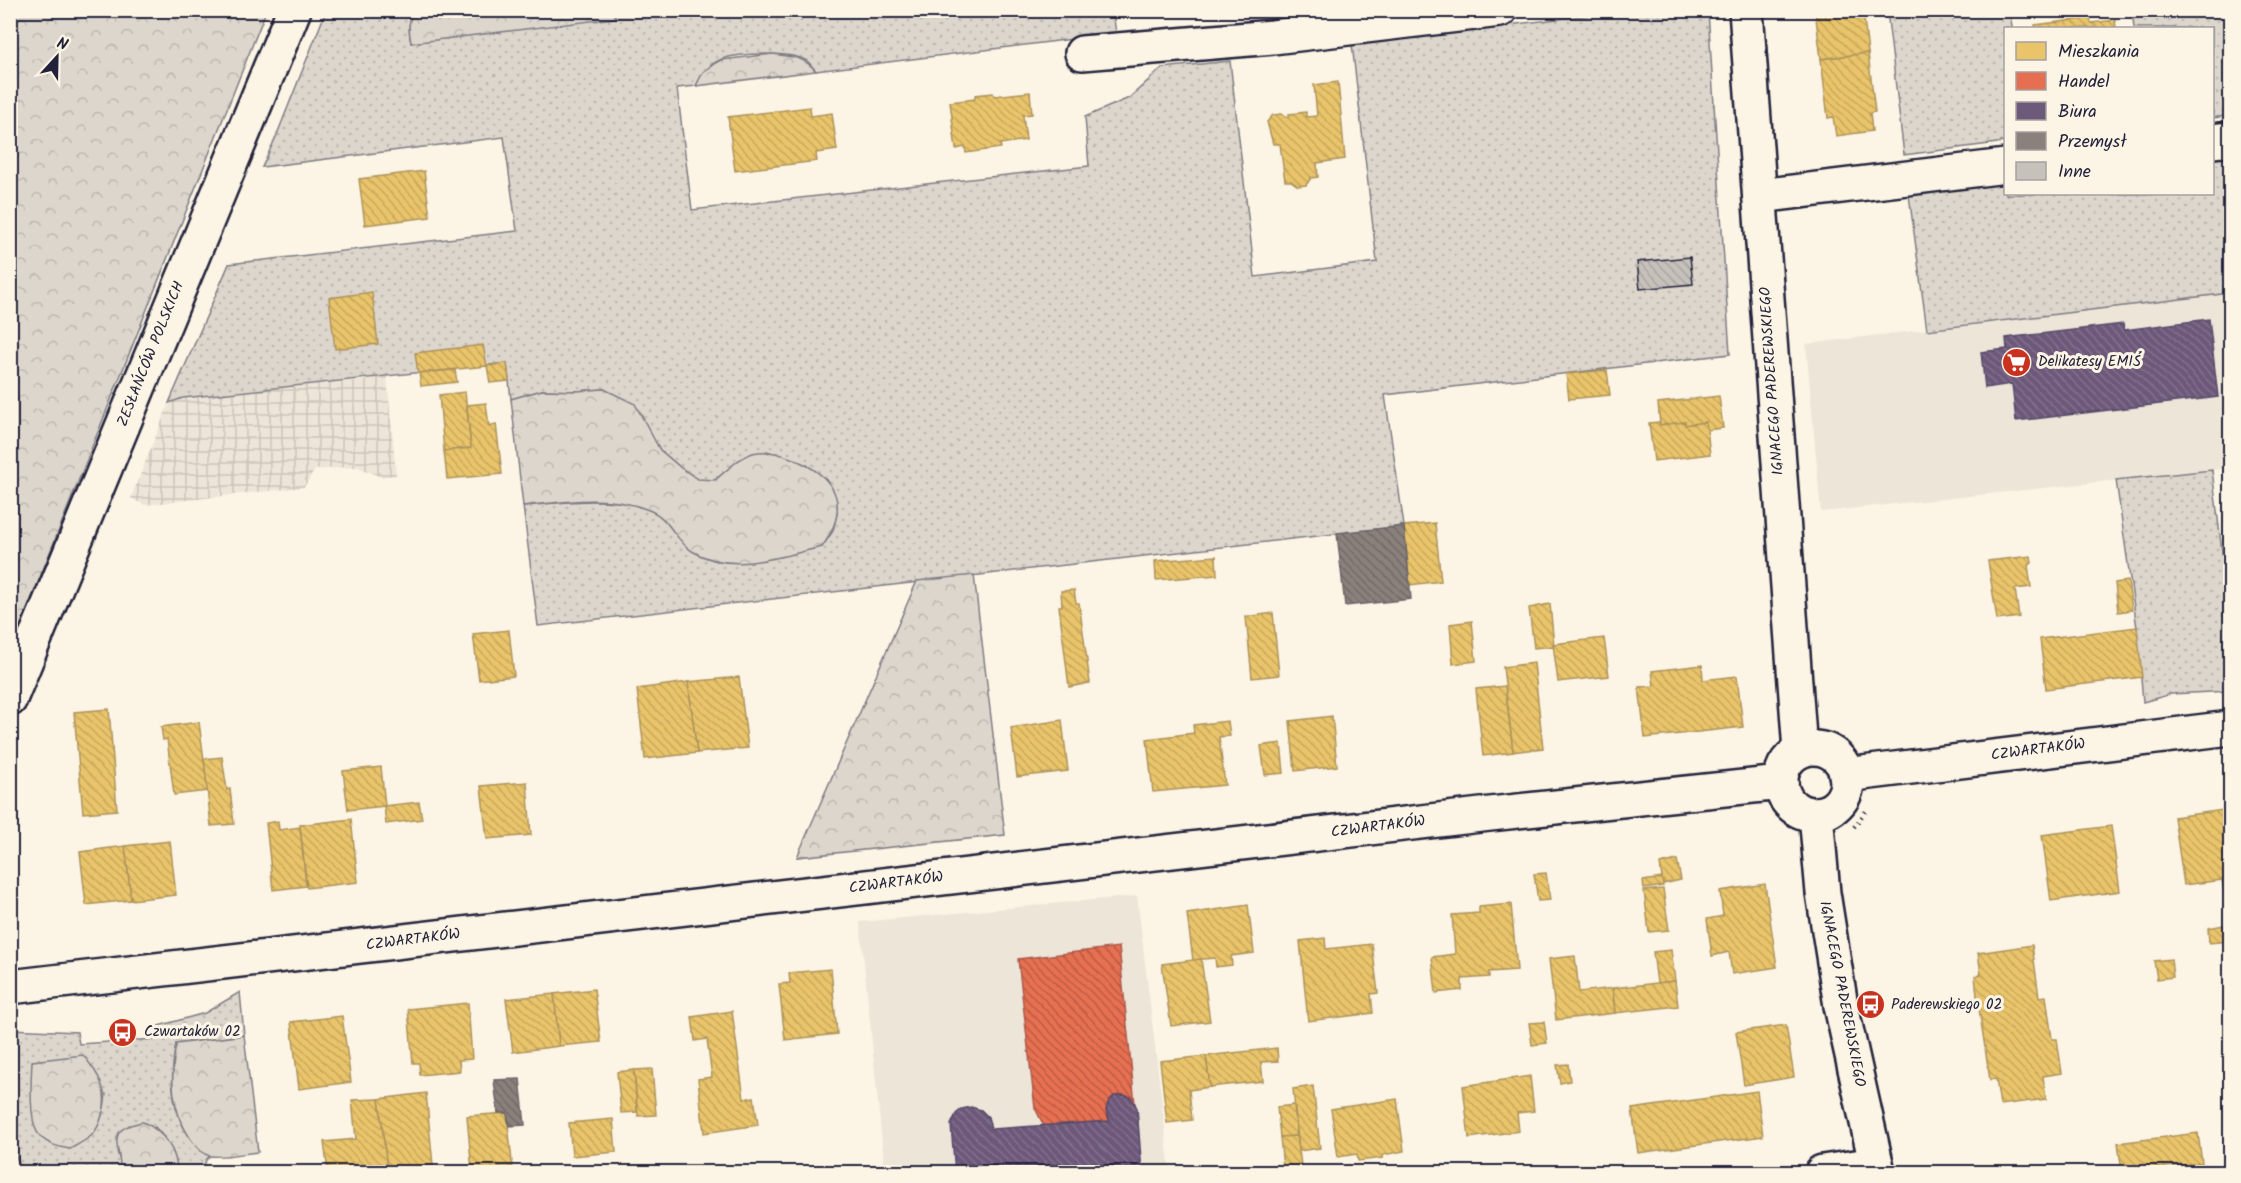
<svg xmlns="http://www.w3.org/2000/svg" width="2241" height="1183" viewBox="0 0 2241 1183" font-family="Kalam,sans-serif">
	<defs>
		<pattern id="industrial-grid" width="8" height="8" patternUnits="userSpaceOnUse" patternTransform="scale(1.5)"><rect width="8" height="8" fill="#ece5d8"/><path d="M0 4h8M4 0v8" fill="none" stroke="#cac4ba"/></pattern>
		<pattern id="grass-dots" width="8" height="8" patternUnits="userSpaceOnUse" patternTransform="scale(1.5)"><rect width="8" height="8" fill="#dcd6cc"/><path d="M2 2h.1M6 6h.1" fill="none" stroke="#bcb7b0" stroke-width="1.8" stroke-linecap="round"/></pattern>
		<pattern id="forest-crowns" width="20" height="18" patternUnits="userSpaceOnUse" patternTransform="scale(1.5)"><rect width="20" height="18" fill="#dcd6cc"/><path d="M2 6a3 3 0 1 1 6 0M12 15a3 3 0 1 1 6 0" fill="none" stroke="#bcb7b0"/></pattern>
		<pattern id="homes-back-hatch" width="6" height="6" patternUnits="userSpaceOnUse" patternTransform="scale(1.5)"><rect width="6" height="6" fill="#e9c46a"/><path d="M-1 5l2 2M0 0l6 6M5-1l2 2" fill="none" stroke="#c8a85d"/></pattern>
		<pattern id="shops-back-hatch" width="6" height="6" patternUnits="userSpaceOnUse" patternTransform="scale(1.5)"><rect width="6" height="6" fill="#e76f51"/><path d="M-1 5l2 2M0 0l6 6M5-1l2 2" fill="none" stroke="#bb5b44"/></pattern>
		<pattern id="offices-back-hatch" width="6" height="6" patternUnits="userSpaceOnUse" patternTransform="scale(1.5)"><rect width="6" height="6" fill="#6d597a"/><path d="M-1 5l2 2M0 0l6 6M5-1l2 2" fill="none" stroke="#81728c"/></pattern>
		<pattern id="industry-back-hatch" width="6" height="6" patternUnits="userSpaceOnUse" patternTransform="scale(1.5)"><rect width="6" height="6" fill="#8a817c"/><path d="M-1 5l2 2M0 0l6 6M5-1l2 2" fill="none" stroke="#706967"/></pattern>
		<pattern id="building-back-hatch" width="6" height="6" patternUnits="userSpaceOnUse" patternTransform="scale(1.5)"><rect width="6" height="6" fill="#c6c1bb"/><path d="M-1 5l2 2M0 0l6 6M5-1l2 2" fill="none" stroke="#aaa6a2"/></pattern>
	</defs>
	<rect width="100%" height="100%" fill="#fcf5e5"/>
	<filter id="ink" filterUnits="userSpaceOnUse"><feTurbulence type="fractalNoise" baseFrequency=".0167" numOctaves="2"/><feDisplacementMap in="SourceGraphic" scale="12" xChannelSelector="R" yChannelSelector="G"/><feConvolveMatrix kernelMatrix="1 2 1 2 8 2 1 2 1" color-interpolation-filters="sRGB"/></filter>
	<g filter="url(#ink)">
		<g fill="#ece5d8">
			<path d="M 2230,293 L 2230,468 L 1821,512 L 1806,344 Z"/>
			<path d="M 1137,896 L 1170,1172 L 885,1172 L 860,922 Z"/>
		</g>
		<path fill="url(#industrial-grid)" d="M 387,377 L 396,475 L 381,477 L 358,467 L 339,468 L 315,470 L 304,487 L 144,505 L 131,498 L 169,403 L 183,398 Z"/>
		<g fill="url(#grass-dots)" stroke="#7f7c84" stroke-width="1.5" fill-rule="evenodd">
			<path d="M 612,10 L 1113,11 L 1116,34 L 1081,38 L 816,71 C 813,68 810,63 807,61 C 791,51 739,53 722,59 C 709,64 702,74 696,86 L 677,88 L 692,210 L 1089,166 L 1085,117 L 1129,98 L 1162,68 L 1230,61 L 1255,277 L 1377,262 L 1352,44 L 1623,11 L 1708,11 L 1730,354 L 1385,395 L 1404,526 L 538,626 L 523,506 C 562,503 630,492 663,517 C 668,520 671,528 674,533 L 776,557 L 822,547 L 833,531 L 837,514 L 837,504 L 807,465 L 767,451 L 739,460 L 715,480 L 698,480 L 681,468 L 660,450 L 650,434 L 641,413 L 604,389 L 576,391 L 542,390 L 511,399 L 507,363 L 183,398 L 169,403 L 229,264 L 517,231 L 504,137 L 262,167 L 276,137 L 326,11 L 415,11 C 407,20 409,32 411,43 L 615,17 Z"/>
			<path d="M 1887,11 L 2010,11 L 2012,28 L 2006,28 L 2005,142 L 1904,155 Z"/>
			<path d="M 2132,11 L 2230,11 L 2230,115 L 2213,118 L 2212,28 L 2134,28 Z"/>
			<path d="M 2230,156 L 2230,293 L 1927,330 L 1909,195 L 2005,183 L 2006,194 L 2212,194 L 2213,158 Z"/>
			<path d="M 2212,470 L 2230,617 L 2230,691 L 2171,694 L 2143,702 L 2137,628 L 2116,480 Z"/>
			<path d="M 240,992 L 244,1035 L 176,1044 C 168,1086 172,1131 210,1156 L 206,1160 L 202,1172 L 177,1172 C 177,1153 167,1140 155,1127 L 117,1151 L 121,1164 L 120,1172 L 23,1172 L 14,1152 L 11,1150 L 11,1029 L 77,1032 L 79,1044 L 156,1039 L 158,1026 L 205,1013 ZM 32,1074 L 106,1094 C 103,1124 96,1134 70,1148 L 33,1112 Z"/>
		</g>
		<g fill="url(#forest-crowns)" stroke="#7f7c84" stroke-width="1.5">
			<path d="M 11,10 L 266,11 L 11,650 L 10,11 Z"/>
			<path d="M 415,11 L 611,10 L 616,18 L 411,43 C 409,31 407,20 415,11 Z"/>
			<path d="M 773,54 C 792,57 803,56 816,71 L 696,86 L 703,72 L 721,60 Z"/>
			<path d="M 604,389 L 635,404 L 660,450 L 681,468 L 698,479 L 715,480 C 727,471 739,457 753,453 C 769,449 784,455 798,461 C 840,480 849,509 822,547 C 781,556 731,575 692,551 C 672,538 671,517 646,509 C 606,494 564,502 523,506 L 511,399 L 542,390 L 576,391 Z"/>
			<path d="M 974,575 L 1005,835 L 797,857 L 917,581 Z"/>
			<path d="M 244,1035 L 258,1152 C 245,1153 223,1158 211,1156 C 202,1155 195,1145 190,1138 C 171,1109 170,1077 176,1044 Z"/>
			<path d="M 83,1055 C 98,1073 110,1091 102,1115 C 100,1123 97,1130 91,1136 C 85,1141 77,1145 70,1149 C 60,1147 48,1145 40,1136 C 28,1125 31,1077 32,1061 Z"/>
			<path d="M 143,1122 C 163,1131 177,1150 177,1172 L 120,1172 C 122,1146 102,1129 143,1122 Z"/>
		</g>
		<g fill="url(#homes-back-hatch)" stroke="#ad935c" stroke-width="1.5">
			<path d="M 1815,10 L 1863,10 L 1868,53 L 1821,59 Z"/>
			<path d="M 2090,18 L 2091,23 L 2115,20 L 2116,28 L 2035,28 L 2035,25 Z"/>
			<path d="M 1868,53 L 1875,112 L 1870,113 L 1872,131 L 1836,136 L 1833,117 L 1828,118 L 1821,59 Z"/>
			<path d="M 1338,82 L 1345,159 L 1317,163 L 1318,177 L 1311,178 L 1306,185 L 1298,186 L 1291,181 L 1285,181 L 1280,144 L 1273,144 L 1267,122 L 1273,115 L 1282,114 L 1286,117 L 1289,117 L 1289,114 L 1306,112 L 1306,117 L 1317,116 L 1314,85 Z"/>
			<path d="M 1030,92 L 1032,114 L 1023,115 L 1026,140 L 1000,144 L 1001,148 L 966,153 L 965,147 L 956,149 L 950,102 L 975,99 L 975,95 L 993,93 L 994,96 Z"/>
			<path d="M 810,107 L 811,116 L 832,113 L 837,150 L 816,153 L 817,161 L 735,171 L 728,117 Z"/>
			<path d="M 424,171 L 430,217 L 365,225 L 359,179 Z"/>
			<path d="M 372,292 L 378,344 L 335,349 L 329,298 Z"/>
			<path d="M 483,345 L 487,366 L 418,373 L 415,353 Z"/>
			<path d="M 507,363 L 509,381 L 490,383 L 487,366 Z"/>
			<path d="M 455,370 L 457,382 L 421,386 L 419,373 Z"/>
			<path d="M 1607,370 L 1610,395 L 1569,399 L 1566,374 Z"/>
			<path d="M 465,392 L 471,448 L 444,451 L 439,395 Z"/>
			<path d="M 1719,396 L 1723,428 L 1707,430 L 1706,422 L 1685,425 L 1685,422 L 1660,425 L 1658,403 Z"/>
			<path d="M 486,403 L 489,426 L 496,424 L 502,474 L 447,479 L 444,451 L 471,448 L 467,405 Z"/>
			<path d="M 1659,422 L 1660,425 L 1685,422 L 1685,425 L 1706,422 L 1710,454 L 1654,461 L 1649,423 Z"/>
			<path d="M 1435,523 L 1441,581 L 1410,585 L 1404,526 Z"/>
			<path d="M 1216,556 L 1217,575 L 1156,580 L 1155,561 Z"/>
			<path d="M 2031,556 L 2032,563 L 2028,565 L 2031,587 L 2015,589 L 2019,617 L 1997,620 L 1988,561 Z"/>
			<path d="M 2128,581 L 2132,610 L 2118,612 L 2115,583 Z"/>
			<path d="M 1074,590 L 1076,603 L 1079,603 L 1090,683 L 1069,687 L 1059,606 L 1062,606 L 1061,591 Z"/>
			<path d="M 1550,604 L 1554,646 L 1534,648 L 1529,608 Z"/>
			<path d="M 1273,613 L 1279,675 L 1252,678 L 1246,617 Z"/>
			<path d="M 1472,621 L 1476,661 L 1453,664 L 1450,624 Z"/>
			<path d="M 2137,627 L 2142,677 L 2046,689 L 2040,639 Z"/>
			<path d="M 509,630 L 514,676 L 479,680 L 473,634 Z"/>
			<path d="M 1604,638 L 1609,676 L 1558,682 L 1553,644 Z"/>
			<path d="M 1534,663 L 1543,748 L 1513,752 L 1503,667 Z"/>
			<path d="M 1702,665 L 1703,680 L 1737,676 L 1743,727 L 1645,738 L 1639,687 L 1654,686 L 1652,671 Z"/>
			<path d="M 739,677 L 748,748 L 697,753 L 688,682 Z"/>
			<path d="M 688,682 L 697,753 L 645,759 L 637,689 Z"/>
			<path d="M 1505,686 L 1513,752 L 1483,756 L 1476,689 Z"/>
			<path d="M 109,709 L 117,810 L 83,813 L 74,712 Z"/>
			<path d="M 1332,716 L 1337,766 L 1295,771 L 1290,721 Z"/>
			<path d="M 1062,720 L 1068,771 L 1017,777 L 1011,728 Z"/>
			<path d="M 1228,721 L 1230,736 L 1219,737 L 1225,785 L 1153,792 L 1147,739 L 1194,733 L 1193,725 Z"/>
			<path d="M 199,722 L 208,791 L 174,795 L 167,739 L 163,740 L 161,727 Z"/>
			<path d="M 1281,743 L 1284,773 L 1265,775 L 1261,746 Z"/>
			<path d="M 222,757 L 227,790 L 230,789 L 234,824 L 211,826 L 204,759 Z"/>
			<path d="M 381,767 L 385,806 L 348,810 L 343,771 Z"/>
			<path d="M 527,782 L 531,835 L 487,839 L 481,786 Z"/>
			<path d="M 419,802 L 422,819 L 386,824 L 384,806 Z"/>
			<path d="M 2230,809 L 2230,879 L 2184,885 L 2174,817 Z"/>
			<path d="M 351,819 L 358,882 L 307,888 L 300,825 Z"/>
			<path d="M 278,821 L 279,830 L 300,827 L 306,886 L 273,890 L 266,823 Z"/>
			<path d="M 2111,826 L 2120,891 L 2051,901 L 2042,835 Z"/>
			<path d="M 170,841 L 176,895 L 131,900 L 125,846 Z"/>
			<path d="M 125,846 L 131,900 L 86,905 L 80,852 Z"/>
			<path d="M 1677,860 L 1681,880 L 1663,884 L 1660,864 Z"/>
			<path d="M 1546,873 L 1550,900 L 1538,901 L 1534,874 Z"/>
			<path d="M 1662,878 L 1663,886 L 1644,889 L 1643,881 Z"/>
			<path d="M 2230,879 L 2230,941 L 2209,943 L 2208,928 L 2229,924 L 2222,880 Z"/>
			<path d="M 1765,884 L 1777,967 L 1732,974 L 1729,952 L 1712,956 L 1707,919 L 1723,916 L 1720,891 Z"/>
			<path d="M 1663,889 L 1669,930 L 1649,932 L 1644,891 Z"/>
			<path d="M 1511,904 L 1517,970 L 1489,972 L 1489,977 L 1462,979 L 1462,990 L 1436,993 L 1432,957 L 1455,954 L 1452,915 L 1479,913 L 1479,907 Z"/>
			<path d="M 1248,905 L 1254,953 L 1231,956 L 1232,965 L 1216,967 L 1215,958 L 1193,960 L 1187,914 Z"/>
			<path d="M 1325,938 L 1326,949 L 1372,944 L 1378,993 L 1371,994 L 1373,1013 L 1308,1021 L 1300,941 Z"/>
			<path d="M 2032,945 L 2039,997 L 2046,996 L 2052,1039 L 2057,1039 L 2062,1073 L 2043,1076 L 2046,1099 L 2000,1105 L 1996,1079 L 1990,1080 L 1977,996 L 1975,976 L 1981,974 L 1978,953 Z"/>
			<path d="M 1671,950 L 1675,981 L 1657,983 L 1653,952 Z"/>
			<path d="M 1575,956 L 1579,992 L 1613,988 L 1615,1013 L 1556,1020 L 1549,959 Z"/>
			<path d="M 1201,959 L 1210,1021 L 1171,1026 L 1162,964 Z"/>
			<path d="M 2171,959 L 2173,977 L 2157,979 L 2154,961 Z"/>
			<path d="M 831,969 L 837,1034 L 785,1040 L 779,984 L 790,983 L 789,973 Z"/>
			<path d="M 1675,981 L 1678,1006 L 1615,1013 L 1613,988 Z"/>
			<path d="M 594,989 L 601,1042 L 559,1046 L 554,994 Z"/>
			<path d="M 554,994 L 559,1046 L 513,1052 L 506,999 Z"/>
			<path d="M 468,1003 L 472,1059 L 459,1060 L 460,1071 L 420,1075 L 419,1063 L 413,1063 L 408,1009 Z"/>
			<path d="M 732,1011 L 744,1099 L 754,1097 L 758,1125 L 704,1133 L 698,1079 L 712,1077 L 707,1039 L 695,1041 L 692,1017 Z"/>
			<path d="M 342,1016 L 351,1082 L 299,1089 L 291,1022 Z"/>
			<path d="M 1544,1022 L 1547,1043 L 1532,1045 L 1529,1023 Z"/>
			<path d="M 1786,1025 L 1794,1077 L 1744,1085 L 1736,1032 Z"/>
			<path d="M 1277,1048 L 1278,1061 L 1261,1062 L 1263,1081 L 1210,1087 L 1206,1056 Z"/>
			<path d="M 1206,1056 L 1210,1087 L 1189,1090 L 1192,1120 L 1167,1123 L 1160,1061 Z"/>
			<path d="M 1568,1064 L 1570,1081 L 1560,1083 L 1557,1065 Z"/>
			<path d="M 652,1069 L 656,1115 L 638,1116 L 634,1070 Z"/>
			<path d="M 634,1070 L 637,1112 L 621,1113 L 617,1072 Z"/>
			<path d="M 1530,1076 L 1534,1111 L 1517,1113 L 1519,1131 L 1469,1138 L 1463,1086 Z"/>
			<path d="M 1313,1086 L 1320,1148 L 1299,1151 L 1293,1089 Z"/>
			<path d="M 1757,1091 L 1763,1136 L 1638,1153 L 1632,1109 Z"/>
			<path d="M 426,1093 L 433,1165 L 408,1167 L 409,1172 L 387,1172 L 379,1099 Z"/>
			<path d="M 379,1099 L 387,1169 L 328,1172 L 324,1142 L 356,1139 L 352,1100 Z"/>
			<path d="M 1397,1099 L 1404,1151 L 1383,1155 L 1383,1158 L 1358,1161 L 1357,1154 L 1338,1157 L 1331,1109 Z"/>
			<path d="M 1294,1105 L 1297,1136 L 1280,1137 L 1277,1107 Z"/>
			<path d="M 507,1113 L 513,1172 L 472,1172 L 467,1116 Z"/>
			<path d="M 613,1119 L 616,1152 L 572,1156 L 569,1123 Z"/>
			<path d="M 2198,1133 L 2202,1163 L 2122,1172 L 2118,1143 Z"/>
			<path d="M 1297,1136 L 1301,1165 L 1283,1168 L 1280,1137 Z"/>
			<path d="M 847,1168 L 854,1172 L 833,1172 L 836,1169 Z"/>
			<path d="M 387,1169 L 387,1172 L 349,1172 L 359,1171 Z"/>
		</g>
		<path fill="url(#shops-back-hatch)" stroke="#ac584a" stroke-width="1.5" d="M 1119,947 L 1135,1104 L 1128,1096 L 1119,1095 L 1111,1098 L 1106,1106 L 1107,1116 L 1110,1121 L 1044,1126 L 1035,1108 L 1018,959 Z"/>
		<g fill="url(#offices-back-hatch)" stroke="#564867" stroke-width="1.5">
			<path d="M 2209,319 L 2218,397 L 2016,421 L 2012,384 L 1985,388 L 1981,352 L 2007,349 L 2006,338 L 2123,324 L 2124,330 Z"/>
			<path d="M 1123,1095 L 1131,1097 L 1137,1108 L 1142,1172 L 955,1172 L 951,1125 L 956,1114 L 962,1109 L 971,1107 L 981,1110 L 988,1117 L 991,1129 L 1110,1121 L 1106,1111 L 1108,1103 L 1114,1096 Z"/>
		</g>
		<g fill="url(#industry-back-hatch)" stroke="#6b6468" stroke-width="1.5">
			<path d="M 1404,526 L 1411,599 L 1345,606 L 1337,533 Z"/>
			<path d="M 520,1079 L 525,1125 L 509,1126 L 507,1113 L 498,1113 L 494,1080 Z"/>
		</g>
		<path fill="url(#building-back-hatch)" stroke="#22223b" stroke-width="1.5" d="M 1690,257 L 1693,284 L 1640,289 L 1637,262 Z"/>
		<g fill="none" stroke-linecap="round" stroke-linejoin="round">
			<defs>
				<g id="minor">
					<path d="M 1746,10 L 1800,751"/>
					<path d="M 1082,53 L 1273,37 L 1500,10"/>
					<path d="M 2212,141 L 2230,139"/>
					<path d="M 1760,196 L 2006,166"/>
					<path d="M 10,699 L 294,10"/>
					<circle cx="1814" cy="781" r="33"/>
					<path d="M 1846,775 L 2230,728"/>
					<path d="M 1816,814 L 1823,893 L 1841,1006 L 1878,1172"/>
					<path d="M 10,987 L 1481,815 L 1781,783"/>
					<path d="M 1822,1172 L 1876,1164"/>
				</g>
			</defs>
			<use href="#minor" stroke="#22223b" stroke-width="38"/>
			<path stroke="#22223b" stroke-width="4" stroke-dasharray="1.5 4.5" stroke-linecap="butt" d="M 1854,827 L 1866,811"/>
			<use href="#minor" stroke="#fcf5e5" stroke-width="33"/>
		</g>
	</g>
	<defs>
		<symbol id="supermarket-disc" viewBox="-11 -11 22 22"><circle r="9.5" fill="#c8321e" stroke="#fcf5e5"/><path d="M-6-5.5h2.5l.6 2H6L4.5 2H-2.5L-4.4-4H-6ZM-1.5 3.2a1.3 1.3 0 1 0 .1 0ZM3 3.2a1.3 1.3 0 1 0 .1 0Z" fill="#fff"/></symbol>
		<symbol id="bus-disc" viewBox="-11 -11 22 22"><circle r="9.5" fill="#c8321e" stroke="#fcf5e5"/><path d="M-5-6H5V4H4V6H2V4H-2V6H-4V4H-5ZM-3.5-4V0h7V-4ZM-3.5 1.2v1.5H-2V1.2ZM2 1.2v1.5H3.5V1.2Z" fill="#fff"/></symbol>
	</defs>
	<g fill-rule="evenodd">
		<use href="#supermarket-disc" x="2000" y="346" width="33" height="33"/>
		<use href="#bus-disc" x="1854" y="988" width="33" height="33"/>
		<use href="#bus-disc" x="106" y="1016" width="33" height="33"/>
	</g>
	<g text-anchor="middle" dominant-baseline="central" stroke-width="6" stroke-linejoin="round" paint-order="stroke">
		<g font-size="15" fill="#22223b" stroke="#fcf5e5">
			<text transform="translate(151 354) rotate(-68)">ZESŁAŃCÓW POLSKICH</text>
			<text transform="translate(1772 381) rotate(-94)">IGNACEGO PADEREWSKIEGO</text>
			<text transform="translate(2038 750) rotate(-7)">CZWARTAKÓW</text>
			<text transform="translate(1378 827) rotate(-7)">CZWARTAKÓW</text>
			<text transform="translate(896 883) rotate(-7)">CZWARTAKÓW</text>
			<text transform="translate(413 940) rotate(-7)">CZWARTAKÓW</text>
			<text transform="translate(1842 994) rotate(79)">IGNACEGO PADEREWSKIEGO</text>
		</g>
		<g font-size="15" fill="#22223b" stroke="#fcf5e5" text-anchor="start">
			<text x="2038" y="362">Delikatesy EMIŚ</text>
			<text x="1891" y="1005">Paderewskiego 02</text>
			<text x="144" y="1032">Czwartaków 02</text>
		</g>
	</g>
	<rect width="2241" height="1183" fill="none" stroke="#fcf5e5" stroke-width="36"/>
	<rect x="18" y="18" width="2205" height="1147" fill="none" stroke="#22223b" stroke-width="2" filter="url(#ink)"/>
	<rect x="2004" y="27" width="210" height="168" fill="#fcf5e5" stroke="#a5a1a1" stroke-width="1.5"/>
	<rect x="2016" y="42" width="30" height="18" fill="#e9c46a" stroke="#a5a1a1" stroke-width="1.5"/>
	<text x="2058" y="57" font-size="18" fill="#22223b">Mieszkania</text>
	<rect x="2016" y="72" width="30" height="18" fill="#e76f51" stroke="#a5a1a1" stroke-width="1.5"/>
	<text x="2058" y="87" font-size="18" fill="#22223b">Handel</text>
	<rect x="2016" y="102" width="30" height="18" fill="#6d597a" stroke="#a5a1a1" stroke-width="1.5"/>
	<text x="2058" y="117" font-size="18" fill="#22223b">Biura</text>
	<rect x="2016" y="132" width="30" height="18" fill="#8a817c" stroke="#a5a1a1" stroke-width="1.5"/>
	<text x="2058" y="147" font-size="18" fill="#22223b">Przemysł</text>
	<rect x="2016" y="162" width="30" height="18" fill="#c6c1bb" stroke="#a5a1a1" stroke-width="1.5"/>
	<text x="2058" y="177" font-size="18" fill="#22223b">Inne</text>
	<g transform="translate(57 57) rotate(22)" stroke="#fcf5e5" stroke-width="4.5" paint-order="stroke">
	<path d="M0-4.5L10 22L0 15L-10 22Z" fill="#22223b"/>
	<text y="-9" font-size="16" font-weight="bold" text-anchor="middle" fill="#22223b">N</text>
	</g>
</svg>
